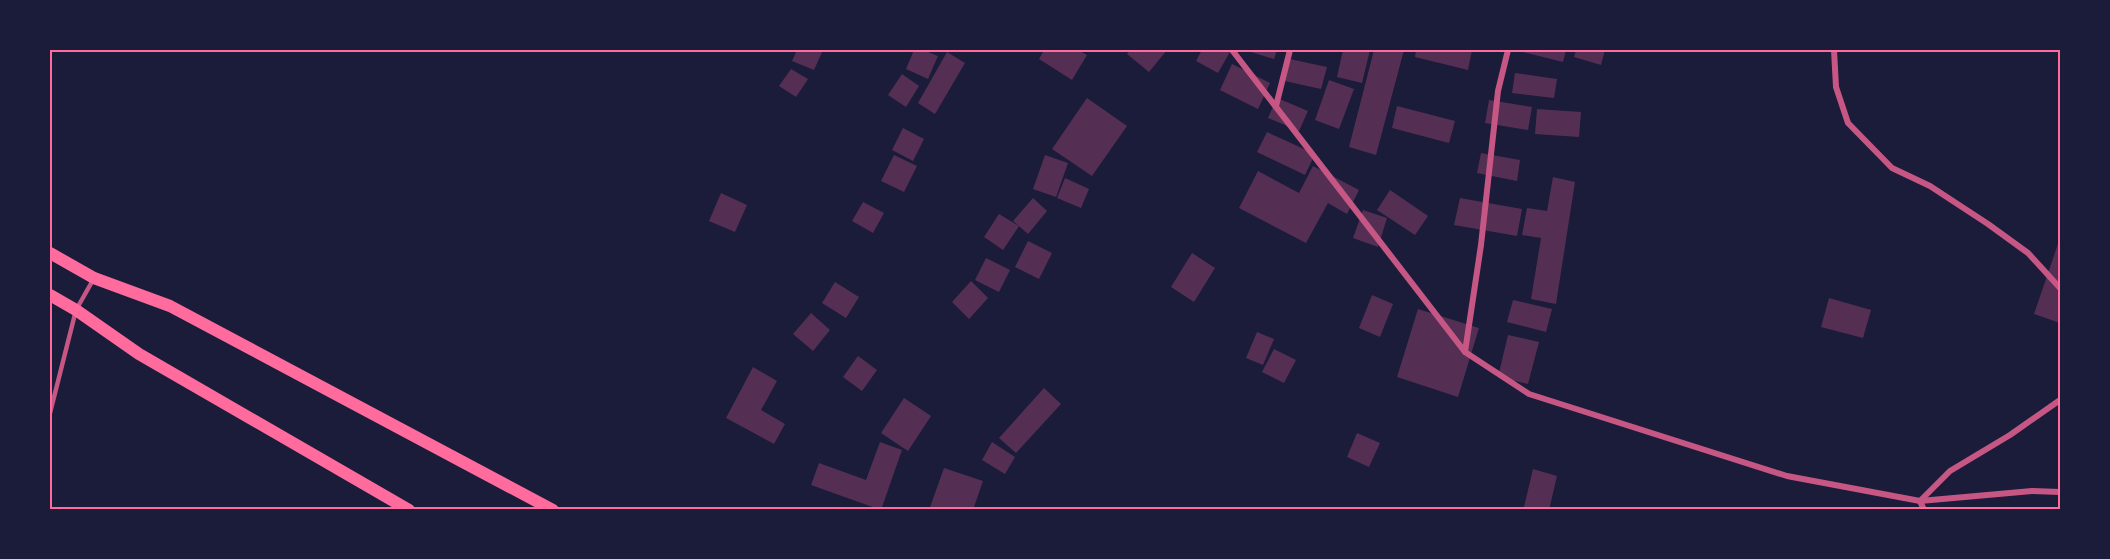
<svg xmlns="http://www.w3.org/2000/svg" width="2110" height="559" viewBox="0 0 2110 559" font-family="'DejaVu Sans',sans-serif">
	<rect width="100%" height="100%" fill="#1b1b3a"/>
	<g fill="#542f53">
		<path d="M 797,50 L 823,50 L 814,70 L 792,61 Z"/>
		<path d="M 914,50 L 923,50 L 938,56 L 928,79 L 906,69 Z"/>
		<path d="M 1044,50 L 1078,50 L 1087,55 L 1072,80 L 1039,59 Z"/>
		<path d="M 1130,50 L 1167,50 L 1149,72 L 1127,54 Z"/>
		<path d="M 1202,50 L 1231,50 L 1218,73 L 1196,61 Z"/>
		<path d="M 1251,50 L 1277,50 L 1274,59 L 1251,52 Z"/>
		<path d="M 1343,50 L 1370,50 L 1362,83 L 1337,77 Z"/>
		<path d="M 1374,50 L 1404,50 L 1376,155 L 1349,147 Z"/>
		<path d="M 1416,50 L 1472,50 L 1468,70 L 1415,57 Z"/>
		<path d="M 1515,50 L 1566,50 L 1563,62 Z"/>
		<path d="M 1576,50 L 1605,50 L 1601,65 L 1574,57 Z"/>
		<path d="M 947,52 L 965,63 L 935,114 L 918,103 Z"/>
		<path d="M 1285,58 L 1327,67 L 1321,89 L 1280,80 Z"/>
		<path d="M 1232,64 L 1270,83 L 1258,109 L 1220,90 Z"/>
		<path d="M 791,69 L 808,79 L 796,97 L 779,86 Z"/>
		<path d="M 1515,73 L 1557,79 L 1554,98 L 1512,93 Z"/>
		<path d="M 902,74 L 919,86 L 906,107 L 888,95 Z"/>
		<path d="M 1329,80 L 1354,89 L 1339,129 L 1315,120 Z"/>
		<path d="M 1087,98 L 1127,126 L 1092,176 L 1052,149 Z"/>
		<path d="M 1277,98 L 1308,111 L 1299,131 L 1268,118 Z"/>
		<path d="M 1489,100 L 1532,107 L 1528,130 L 1485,123 Z"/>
		<path d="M 1397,106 L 1455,121 L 1449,143 L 1392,128 Z"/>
		<path d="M 1537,109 L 1581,112 L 1579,137 L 1535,134 Z"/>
		<path d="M 903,128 L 924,139 L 913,161 L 892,150 Z"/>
		<path d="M 1267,132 L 1315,154 L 1305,175 L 1257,152 Z"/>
		<path d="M 1481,153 L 1520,160 L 1517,181 L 1477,173 Z"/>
		<path d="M 894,155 L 917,166 L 904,192 L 881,181 Z"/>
		<path d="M 1045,155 L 1068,163 L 1056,197 L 1033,189 Z"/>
		<path d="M 1313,166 L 1359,190 L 1347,214 L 1328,203 L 1306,243 L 1239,208 L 1258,171 L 1299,193 Z"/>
		<path d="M 1553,177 L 1575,182 L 1556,304 L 1531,299 L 1541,238 L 1522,235 L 1527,208 L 1547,211 Z"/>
		<path d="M 1065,178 L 1089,189 L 1081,208 L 1057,198 Z"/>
		<path d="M 1390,190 L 1428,216 L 1415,235 L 1377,210 Z"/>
		<path d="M 721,193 L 747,205 L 735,232 L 709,221 Z"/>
		<path d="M 1033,198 L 1047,211 L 1028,234 L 1013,221 Z"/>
		<path d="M 1460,198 L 1522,209 L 1517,236 L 1454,225 Z"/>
		<path d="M 863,202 L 884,213 L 873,233 L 852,221 Z"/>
		<path d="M 1363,210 L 1387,218 L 1378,247 L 1353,238 Z"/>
		<path d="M 999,214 L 1019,226 L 1003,250 L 984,237 Z"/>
		<path d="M 2060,238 L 2060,323 L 2034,314 Z"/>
		<path d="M 1028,241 L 1052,253 L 1039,279 L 1015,267 Z"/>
		<path d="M 1192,253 L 1215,268 L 1194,302 L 1171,287 Z"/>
		<path d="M 986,258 L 1010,270 L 999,292 L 975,280 Z"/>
		<path d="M 971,281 L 988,298 L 969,319 L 952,302 Z"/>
		<path d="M 835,282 L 859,297 L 846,318 L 822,303 Z"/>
		<path d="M 1372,295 L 1393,304 L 1380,337 L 1359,328 Z"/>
		<path d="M 1829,298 L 1871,310 L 1863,338 L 1821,327 Z"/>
		<path d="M 1513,300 L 1552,309 L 1546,332 L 1507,322 Z"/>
		<path d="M 1418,309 L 1479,328 L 1458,397 L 1397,377 Z"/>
		<path d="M 811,313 L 830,330 L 813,351 L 793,334 Z"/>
		<path d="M 1257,332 L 1274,339 L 1263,365 L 1246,358 Z"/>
		<path d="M 1508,335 L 1539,342 L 1528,384 L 1498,377 Z"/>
		<path d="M 1274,349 L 1296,360 L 1284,383 L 1262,372 Z"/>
		<path d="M 858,356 L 877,370 L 862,391 L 843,377 Z"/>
		<path d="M 753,367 L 777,381 L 761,410 L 785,424 L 774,444 L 726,418 Z"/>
		<path d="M 1044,388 L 1061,404 L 1016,453 L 999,438 Z"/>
		<path d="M 904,398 L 931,416 L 908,451 L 881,433 Z"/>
		<path d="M 1357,433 L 1380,443 L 1369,467 L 1347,457 Z"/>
		<path d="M 880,442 L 902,450 L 881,510 L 811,485 L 819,463 L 866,480 Z"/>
		<path d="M 992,442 L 1015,457 L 1005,474 L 982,460 Z"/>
		<path d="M 944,468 L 983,481 L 973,510 L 929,510 Z"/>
		<path d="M 1533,469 L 1557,476 L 1549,510 L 1524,507 Z"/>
	</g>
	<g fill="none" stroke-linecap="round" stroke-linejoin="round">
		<path stroke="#c65784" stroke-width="4.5" d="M 50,413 L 76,310 L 93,280"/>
		<g stroke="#c65784" stroke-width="6">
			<path d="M 1232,50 L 1465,352 L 1529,394 L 1787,476 L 1920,501 L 2032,491 L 2060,492"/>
			<path d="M 1834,50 L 1836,87 L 1848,123 L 1892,168 L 1930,186 L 1988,224 L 2028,253 L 2060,288"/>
			<path d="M 1276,106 L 1290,50"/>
			<path d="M 1465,352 L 1481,245 L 1498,91 L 1508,50"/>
			<path d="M 1924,510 L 1920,501 L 1950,471 L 2010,435 L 2060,400"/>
		</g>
		<g stroke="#ff6b9d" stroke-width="12">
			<path d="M 50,253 L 94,278 L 170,306 L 553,510"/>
			<path d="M 50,295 L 76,310 L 139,354 L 409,510"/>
		</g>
	</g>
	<rect width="2110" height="559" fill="none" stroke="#1b1b3a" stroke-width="102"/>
	<rect x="51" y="51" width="2008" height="457" fill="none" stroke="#ff6b9d" stroke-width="2"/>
</svg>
